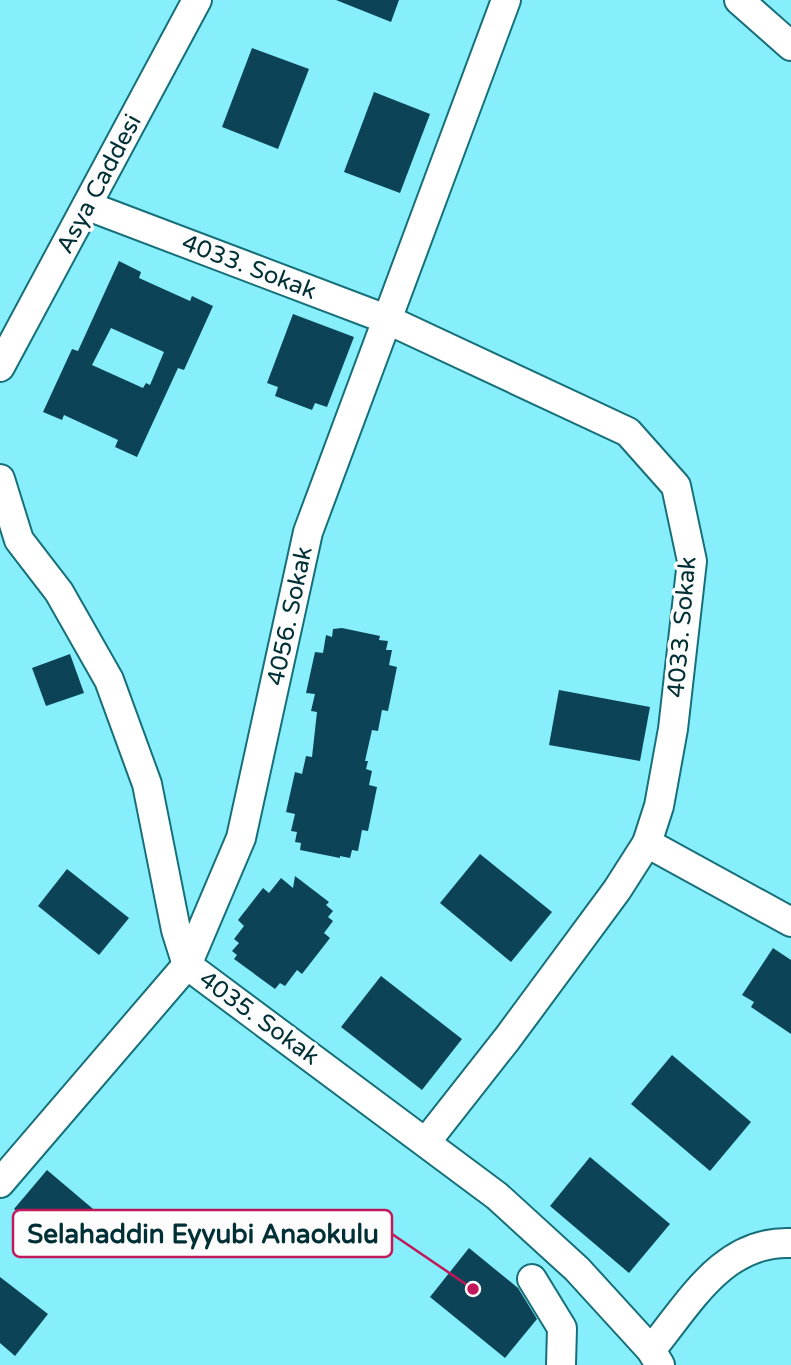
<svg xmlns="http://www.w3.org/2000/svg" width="791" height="1365" viewBox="0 0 791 1365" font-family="'Varela Round',sans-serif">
	<rect width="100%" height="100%" fill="#87effc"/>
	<g fill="#0c4356" fill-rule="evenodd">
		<path d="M 336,0 L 399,0 L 391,22 Z"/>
		<path d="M 252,48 L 309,69 L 278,149 L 222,127 Z"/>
		<path d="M 374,92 L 430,114 L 400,193 L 344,172 Z"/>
		<path d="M 119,261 L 141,272 L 139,278 L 190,301 L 192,296 L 213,306 L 184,370 L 178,368 L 137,457 L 115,447 L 118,440 L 64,415 L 62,420 L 43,412 L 72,349 L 78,351 ZM 111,328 L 164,352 L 150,385 L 146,383 L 143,388 L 92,365 Z"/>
		<path d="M 293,314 L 354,337 L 327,407 L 315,403 L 312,410 L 275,396 L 278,387 L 267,383 Z"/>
		<path d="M 342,628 L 380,636 L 379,640 L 388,641 L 386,650 L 392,650 L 389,665 L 397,667 L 388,711 L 382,710 L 378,731 L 372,730 L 365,761 L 368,761 L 366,769 L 372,771 L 369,785 L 377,787 L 368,831 L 362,830 L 358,851 L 352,850 L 350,858 L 340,856 L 340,858 L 300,850 L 301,843 L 295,842 L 297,832 L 291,831 L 295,814 L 286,812 L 295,772 L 302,774 L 306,756 L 312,757 L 317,712 L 311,711 L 315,694 L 306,693 L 315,652 L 323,653 L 326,635 L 332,637 L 333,629 Z"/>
		<path d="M 70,654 L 84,693 L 46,706 L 32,668 Z"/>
		<path d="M 559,690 L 650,707 L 640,761 L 549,745 Z"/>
		<path d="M 480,854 L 552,912 L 511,962 L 440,903 Z"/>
		<path d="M 67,869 L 129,918 L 99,955 L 38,906 Z"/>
		<path d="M 295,876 L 329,902 L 326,905 L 333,911 L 328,917 L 333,921 L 324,933 L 330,938 L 302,974 L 297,970 L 285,986 L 280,983 L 275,989 L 234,959 L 237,955 L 232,951 L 239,943 L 234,939 L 244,926 L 238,920 L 263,888 L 269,893 L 281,878 L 293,888 Z"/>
		<path d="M 773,948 L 791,960 L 791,1034 L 751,1007 L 754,1002 L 742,995 Z"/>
		<path d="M 381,976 L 462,1039 L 422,1090 L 341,1027 Z"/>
		<path d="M 672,1055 L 751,1122 L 710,1171 L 631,1104 Z"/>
		<path d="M 590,1157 L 670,1224 L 629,1273 L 550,1206 Z"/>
		<path d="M 47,1170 L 99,1214 L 66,1253 L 55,1244 L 51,1248 L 22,1223 L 26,1219 L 14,1209 Z"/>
		<path d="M 469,1248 L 518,1288 L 537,1319 L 505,1358 L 430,1297 Z"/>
		<path d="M 0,1277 L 48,1314 L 15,1356 L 0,1343 Z"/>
	</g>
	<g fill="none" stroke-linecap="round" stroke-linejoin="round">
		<defs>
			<g id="minor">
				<path d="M 739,0 L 791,46"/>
				<path d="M 88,206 L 386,319 L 628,432 L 676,486 L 692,561 L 673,729 L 659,806 L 647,843 L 617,890 L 507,1039 L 426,1142"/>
				<path d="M 0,367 L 197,0"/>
				<path d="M 0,479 L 19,540 L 59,592 L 109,680 L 147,784 L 176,930 L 187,965 L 497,1196 L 577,1269 L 651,1350 L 660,1365"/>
				<path d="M 647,843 L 791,922"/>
				<path d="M 0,1183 L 187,965 L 241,838 L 308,532 L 506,0"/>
				<path d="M 532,1279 L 562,1328 L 561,1365"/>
				<path d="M 651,1350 C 689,1304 723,1240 791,1243"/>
			</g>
		</defs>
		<use href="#minor" stroke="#176f79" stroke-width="32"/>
		<use href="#minor" stroke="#fff" stroke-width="28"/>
	</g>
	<g text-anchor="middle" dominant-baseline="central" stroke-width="7" stroke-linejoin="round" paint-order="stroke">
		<g font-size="24" fill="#003036" stroke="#fdfdfd">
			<text transform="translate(99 184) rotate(-62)">Asya Caddesi</text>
			<text transform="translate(249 267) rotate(21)">4033. Sokak</text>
			<text transform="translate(290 616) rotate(-78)">4056. Sokak</text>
			<text transform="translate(682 627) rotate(-85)">4033. Sokak</text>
			<text transform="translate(259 1018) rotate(36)">4035. Sokak</text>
		</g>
	</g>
	<path fill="none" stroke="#c2185b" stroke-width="2.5" d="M473 1289L392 1234"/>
	<circle fill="#c2185b" stroke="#fdfdfd" stroke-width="2.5" cx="473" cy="1289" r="7"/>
	<rect fill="#fdfdfd" stroke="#c2185b" stroke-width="2.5" x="13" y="1210" width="379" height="47" rx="7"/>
	<g font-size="26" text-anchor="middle" font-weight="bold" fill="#003036">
		<text x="203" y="1243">Selahaddin Eyyubi Anaokulu</text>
	</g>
</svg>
